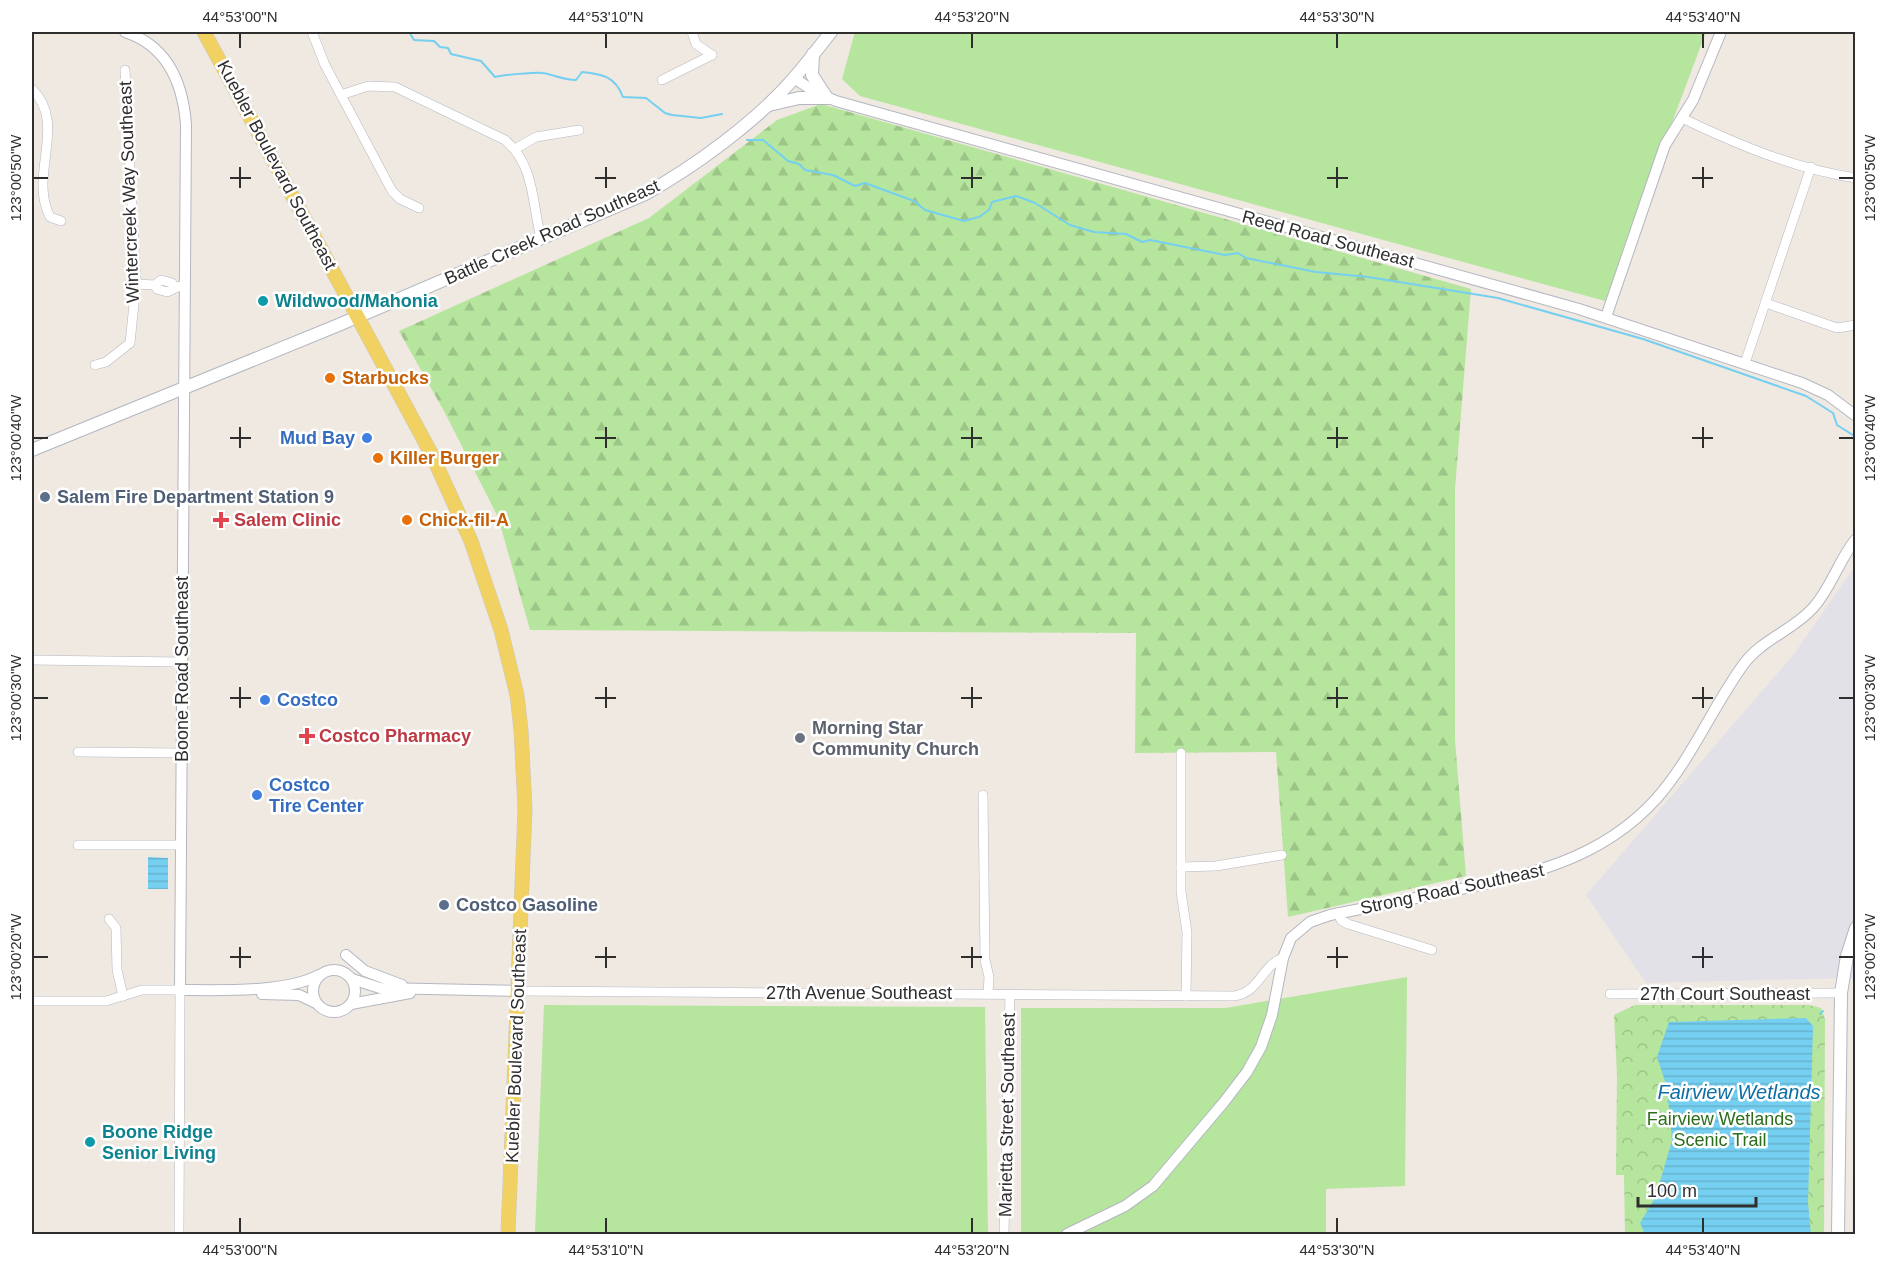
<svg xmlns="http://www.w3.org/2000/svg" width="1887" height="1266" viewBox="0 0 1887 1266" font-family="Arial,sans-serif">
	<defs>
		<pattern id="forest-firs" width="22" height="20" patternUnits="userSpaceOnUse" patternTransform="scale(1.5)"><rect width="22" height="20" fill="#b6e59e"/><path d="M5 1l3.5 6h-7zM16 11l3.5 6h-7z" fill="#9dc588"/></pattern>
		<pattern id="park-crowns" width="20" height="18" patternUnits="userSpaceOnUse" patternTransform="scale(1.5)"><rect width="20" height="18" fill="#b6e59e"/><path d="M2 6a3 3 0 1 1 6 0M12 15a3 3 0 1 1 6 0" fill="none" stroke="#9dc588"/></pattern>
		<pattern id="water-rules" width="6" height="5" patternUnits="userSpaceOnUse" patternTransform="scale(1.5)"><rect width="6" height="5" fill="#75cff0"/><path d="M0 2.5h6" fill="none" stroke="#66b2ce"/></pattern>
	</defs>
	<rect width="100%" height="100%" fill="#efe9e1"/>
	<path fill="#e3e1e8" d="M 1855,566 L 1855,1234 L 1852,1234 L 1855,978 L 1646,983 L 1586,895 L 1794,654 Z"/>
	<g fill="#b6e59e">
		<path d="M 855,32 L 1706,32 L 1605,301 L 860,96 L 842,79 Z"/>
		<path d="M 1407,977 L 1405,1186 L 1326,1189 L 1326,1234 L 1021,1234 L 1021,1008 L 1226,1008 Z"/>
		<path d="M 544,1005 L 985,1007 L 988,1234 L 535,1234 Z"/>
	</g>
	<path fill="url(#forest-firs)" d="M 821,104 L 1471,289 L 1455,489 L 1455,740 L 1466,876 L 1288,917 L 1276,752 L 1135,753 L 1136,633 L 530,630 L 498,517 L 445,413 L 399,331 L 649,218 L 777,120 Z"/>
	<path fill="url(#park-crowns)" d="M 1635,1005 L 1809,1005 L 1821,1008 L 1825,1019 L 1824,1234 L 1625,1234 L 1624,1175 L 1616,1175 L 1617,1074 L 1614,1015 Z"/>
	<g fill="url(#water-rules)">
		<path d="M 148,857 L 168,858 L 168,889 L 148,889 Z"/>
		<path d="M 1806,1018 L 1813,1026 L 1808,1203 L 1811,1234 L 1645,1234 L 1640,1223 L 1655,1198 L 1672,1141 L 1667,1087 L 1657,1057 L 1669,1022 Z"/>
	</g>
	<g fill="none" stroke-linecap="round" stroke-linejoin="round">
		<g stroke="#75cff0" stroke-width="2">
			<path d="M 409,32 L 414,40 L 434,41 L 440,47 L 448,48 L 451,54 L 481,61 L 495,77 C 500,75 538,72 543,73 C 555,75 563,80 576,80 L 582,72 C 602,74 615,76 623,97 L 646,98 L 665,113 L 672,115 L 701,118 L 722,114"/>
			<path d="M 747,140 L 763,140 L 788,161 L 799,164 L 805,170 L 833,175 L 855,186 L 865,183 L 914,201 L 925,210 L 964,221 L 979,217 L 989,210 L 992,202 L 1016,196 L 1035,203 L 1070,225 L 1094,232 L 1126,234 L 1142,242 L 1150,240 L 1225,255 L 1238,253 L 1246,258 L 1316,272 L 1368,277 L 1498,298 L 1643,339 L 1806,396 L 1833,413 L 1837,425 L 1856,437"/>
			<path d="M 1820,1014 L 1823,1011"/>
		</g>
		<defs>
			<g id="minor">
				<path d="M 312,32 L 325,65 L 392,191 L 400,199 L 419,208"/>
				<path d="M 692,32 L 696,44 L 712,55"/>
				<path d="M 662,80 L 712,55"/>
				<path d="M 32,89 C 68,124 28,175 50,217 L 61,221"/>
				<path d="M 341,95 L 368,86 L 395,87 L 505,140 C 535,165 532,204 541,238"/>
				<path d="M 1682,118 C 1736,144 1795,169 1856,178"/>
				<path d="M 515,149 L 536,137 L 579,130"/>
				<path d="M 136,284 L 155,285 L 161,280 L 172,283 L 174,286"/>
				<path d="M 155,285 L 157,289 L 167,292 L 180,286"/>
				<path d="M 1766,303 L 1837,328 L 1856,325"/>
				<path d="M 1745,363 L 1811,167"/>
				<path d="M 95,365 L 106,362 L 130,343 L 136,284 L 125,70"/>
				<path d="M 32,660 L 182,662"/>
				<path d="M 78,752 L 182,753"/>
				<path d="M 1181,753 L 1181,892 L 1187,932 L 1186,996"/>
				<path d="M 983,795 L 985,960 L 989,977 L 988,994"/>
				<path d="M 78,845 L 181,845"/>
				<path d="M 1181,867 L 1216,866 L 1282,855"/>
				<path d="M 1338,913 L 1341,920 L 1348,924 L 1432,950"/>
				<path d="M 109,919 L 116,928 L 117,970 L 123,996"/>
				<path d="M 519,991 L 1234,996 C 1259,993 1261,966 1283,958"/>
				<path d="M 1610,994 L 1841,993"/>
				<path d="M 32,1001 L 106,1001 L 142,990 L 180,990 L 179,1234"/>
				<path d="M 1004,1234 L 1010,995"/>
			</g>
			<g id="tertiary">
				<path d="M 125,32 C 168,46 183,83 186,125 L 180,990 C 219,990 286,993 319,975"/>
				<path d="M 794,78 L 815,92 L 836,101 L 1579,309 L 1802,383 L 1828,395 L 1856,416"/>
				<path d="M 1606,317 L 1665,145 L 1693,100 L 1721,32"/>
				<path d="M 346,955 L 365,971 L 402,985"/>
				<circle cx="334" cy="991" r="21"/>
				<path d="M 352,979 L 380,988 L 519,991"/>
				<path d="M 262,994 L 299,995 L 316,1003"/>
				<path d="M 351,1004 L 410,993"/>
				<path d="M 1067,1234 L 1125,1206 L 1153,1186 L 1224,1102 L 1247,1072 L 1261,1047 L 1272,1015 L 1283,958 L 1291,938 L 1310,922 L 1330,915 C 1367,908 1404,900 1441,893 C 1522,877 1600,862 1657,798 C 1692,758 1712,708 1743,665 C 1762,639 1792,631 1813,608 C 1832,587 1838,561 1856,539"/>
			</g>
			<g id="secondary">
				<path d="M 813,54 L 812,75 L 827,98"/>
				<path d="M 769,105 L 799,98 L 827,98"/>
				<path d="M 32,450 L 336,326 L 645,194 C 694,167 757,121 794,78 C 807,63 819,47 831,32"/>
				<path d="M 1838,1234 L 1841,993 L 1847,956 L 1856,928"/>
			</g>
			<path id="primary" d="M 204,32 L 432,455 L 471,541 L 501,630 L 517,695 L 521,730 L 525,809 L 508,1234"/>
		</defs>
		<use href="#minor" stroke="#b4b7c1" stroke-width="10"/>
		<use href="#tertiary" stroke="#b4b7c1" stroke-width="12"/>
		<use href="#secondary" stroke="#b4b7c1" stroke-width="14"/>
		<use href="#primary" stroke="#c9c9c9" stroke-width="15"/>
		<use href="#minor" stroke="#fff" stroke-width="9"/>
		<use href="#tertiary" stroke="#fff" stroke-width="10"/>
		<use href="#secondary" stroke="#fff" stroke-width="12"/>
		<use href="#primary" stroke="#f2d163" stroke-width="14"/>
	</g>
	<path fill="none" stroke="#2e2e2e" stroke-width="2" d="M 240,33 L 240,48M 606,33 L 606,48M 972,33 L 972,48M 1337,33 L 1337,48M 1703,33 L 1703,48M 240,167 L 240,188M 606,167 L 606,188M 972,167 L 972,188M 1337,167 L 1337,188M 1703,167 L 1703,188M 33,178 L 48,178M 230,178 L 251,178M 595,178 L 616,178M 961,178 L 982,178M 1327,178 L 1348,178M 1692,178 L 1713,178M 1839,178 L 1854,178M 240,427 L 240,448M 606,427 L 606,448M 972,427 L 972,448M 1337,427 L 1337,448M 1703,427 L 1703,448M 33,438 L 48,438M 230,438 L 251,438M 595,438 L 616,438M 961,438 L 982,438M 1327,438 L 1348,438M 1692,438 L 1713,438M 1839,438 L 1854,438M 240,687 L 240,708M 606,687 L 606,708M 972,687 L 972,708M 1337,687 L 1337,708M 1703,687 L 1703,708M 33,698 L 48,698M 230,698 L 251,698M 595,698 L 616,698M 961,698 L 982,698M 1327,698 L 1348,698M 1692,698 L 1713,698M 1839,698 L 1854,698M 240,947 L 240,968M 606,947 L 606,968M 972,947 L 972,968M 1337,947 L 1337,968M 1703,947 L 1703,968M 33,957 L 48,957M 230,957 L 251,957M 595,957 L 616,957M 961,957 L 982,957M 1327,957 L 1348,957M 1692,957 L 1713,957M 1839,957 L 1854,957M 240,1218 L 240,1233M 606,1218 L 606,1233M 972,1218 L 972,1233M 1337,1218 L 1337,1233M 1703,1218 L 1703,1233"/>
	<g fill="#0f9aa8" stroke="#fff" stroke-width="2">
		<circle cx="263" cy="301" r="6"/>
		<circle cx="90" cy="1142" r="6"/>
	</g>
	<g fill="#e8710a" stroke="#fff" stroke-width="2">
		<circle cx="330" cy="378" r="6"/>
		<circle cx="378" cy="458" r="6"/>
		<circle cx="407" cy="520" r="6"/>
	</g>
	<g fill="#3f7fe0" stroke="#fff" stroke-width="2">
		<circle cx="367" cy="438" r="6"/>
		<circle cx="265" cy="700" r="6"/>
		<circle cx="257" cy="795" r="6"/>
	</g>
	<g fill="#5c6f8a" stroke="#fff" stroke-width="2">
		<circle cx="45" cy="497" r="6"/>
		<circle cx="444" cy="905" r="6"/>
	</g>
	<g fill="#e0444e" stroke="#fff" stroke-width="2">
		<path d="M218 511h6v6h6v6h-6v6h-6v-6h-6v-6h6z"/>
		<path d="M304 727h6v6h6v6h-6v6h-6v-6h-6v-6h6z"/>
	</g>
	<circle fill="#6b7280" stroke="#fff" stroke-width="2" cx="800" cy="738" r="6"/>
	<g text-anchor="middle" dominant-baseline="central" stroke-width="5" stroke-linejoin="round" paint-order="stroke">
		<g font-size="18" fill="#2e2e2e" stroke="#fff">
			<text transform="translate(277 165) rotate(62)">Kuebler Boulevard Southeast</text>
			<text transform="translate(129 192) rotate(-92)">Wintercreek Way Southeast</text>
			<text transform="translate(552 232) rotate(-24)">Battle Creek Road Southeast</text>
			<text transform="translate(1328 239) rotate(15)">Reed Road Southeast</text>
			<text transform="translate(182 669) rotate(-90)">Boone Road Southeast</text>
			<text transform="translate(1452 889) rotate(-12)">Strong Road Southeast</text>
			<text x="859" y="993">27th Avenue Southeast</text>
			<text x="1725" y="994">27th Court Southeast</text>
			<text transform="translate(516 1046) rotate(-88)">Kuebler Boulevard Southeast</text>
			<text transform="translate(1007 1115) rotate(-89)">Marietta Street Southeast</text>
		</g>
		<g font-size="18" font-weight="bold" fill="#0d838f" stroke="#fff" text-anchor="start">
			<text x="275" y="301">Wildwood/Mahonia</text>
			<text x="102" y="1132">Boone Ridge<tspan x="102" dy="21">Senior Living</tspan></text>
		</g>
		<g font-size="18" font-weight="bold" fill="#c56008" stroke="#fff" text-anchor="start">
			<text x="342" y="378">Starbucks</text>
			<text x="390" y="458">Killer Burger</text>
			<text x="419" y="520">Chick-fil-A</text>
		</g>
		<g font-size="18" font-weight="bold" fill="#366cbe" stroke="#fff" text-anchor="start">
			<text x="355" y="438" text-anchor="end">Mud Bay</text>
			<text x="277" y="700">Costco</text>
			<text x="269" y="785">Costco<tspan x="269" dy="21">Tire Center</tspan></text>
		</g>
		<g font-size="18" font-weight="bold" fill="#4e5e75" stroke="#fff" text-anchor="start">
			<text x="57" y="497">Salem Fire Department Station 9</text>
			<text x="456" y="905">Costco Gasoline</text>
		</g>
		<g font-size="18" font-weight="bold" fill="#be3a42" stroke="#fff" text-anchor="start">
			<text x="234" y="520">Salem Clinic</text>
			<text x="319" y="736">Costco Pharmacy</text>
		</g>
		<g font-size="18" font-weight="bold" fill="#5b616d" stroke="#fff" text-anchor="start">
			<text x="812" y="728">Morning Star<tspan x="812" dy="21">Community Church</tspan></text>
		</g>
		<g font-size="18" fill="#2c6e1b" stroke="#fff">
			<text x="1720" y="1119">Fairview Wetlands<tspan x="1720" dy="21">Scenic Trail</tspan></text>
		</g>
		<g font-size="20" font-style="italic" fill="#0d6fa3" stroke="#fff">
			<text x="1739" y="1092">Fairview Wetlands</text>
		</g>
	</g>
	<rect width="1887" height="1266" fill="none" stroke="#ffffff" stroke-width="66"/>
	<path d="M1638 1197v9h118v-9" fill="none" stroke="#2e2e2e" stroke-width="3"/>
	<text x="1647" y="1197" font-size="18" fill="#2e2e2e" stroke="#ffffff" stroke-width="4.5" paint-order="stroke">100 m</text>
	<rect x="33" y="33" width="1821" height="1200" fill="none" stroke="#2e2e2e" stroke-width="2"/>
	<g font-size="15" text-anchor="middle" fill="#2e2e2e">
		<text x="240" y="22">44°53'00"N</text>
		<text x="606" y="22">44°53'10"N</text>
		<text x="972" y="22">44°53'20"N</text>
		<text x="1337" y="22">44°53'30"N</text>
		<text x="1703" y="22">44°53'40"N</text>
		<text transform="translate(1870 178) rotate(-90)" y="5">123°00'50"W</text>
		<text transform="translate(16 178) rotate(-90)" y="5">123°00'50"W</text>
		<text transform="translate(1870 438) rotate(-90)" y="5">123°00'40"W</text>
		<text transform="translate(16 438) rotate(-90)" y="5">123°00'40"W</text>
		<text transform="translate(1870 698) rotate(-90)" y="5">123°00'30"W</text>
		<text transform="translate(16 698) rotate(-90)" y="5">123°00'30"W</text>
		<text transform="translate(1870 957) rotate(-90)" y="5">123°00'20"W</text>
		<text transform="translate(16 957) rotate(-90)" y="5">123°00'20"W</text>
		<text x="240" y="1255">44°53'00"N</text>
		<text x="606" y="1255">44°53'10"N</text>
		<text x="972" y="1255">44°53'20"N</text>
		<text x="1337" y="1255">44°53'30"N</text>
		<text x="1703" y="1255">44°53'40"N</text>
	</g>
</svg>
